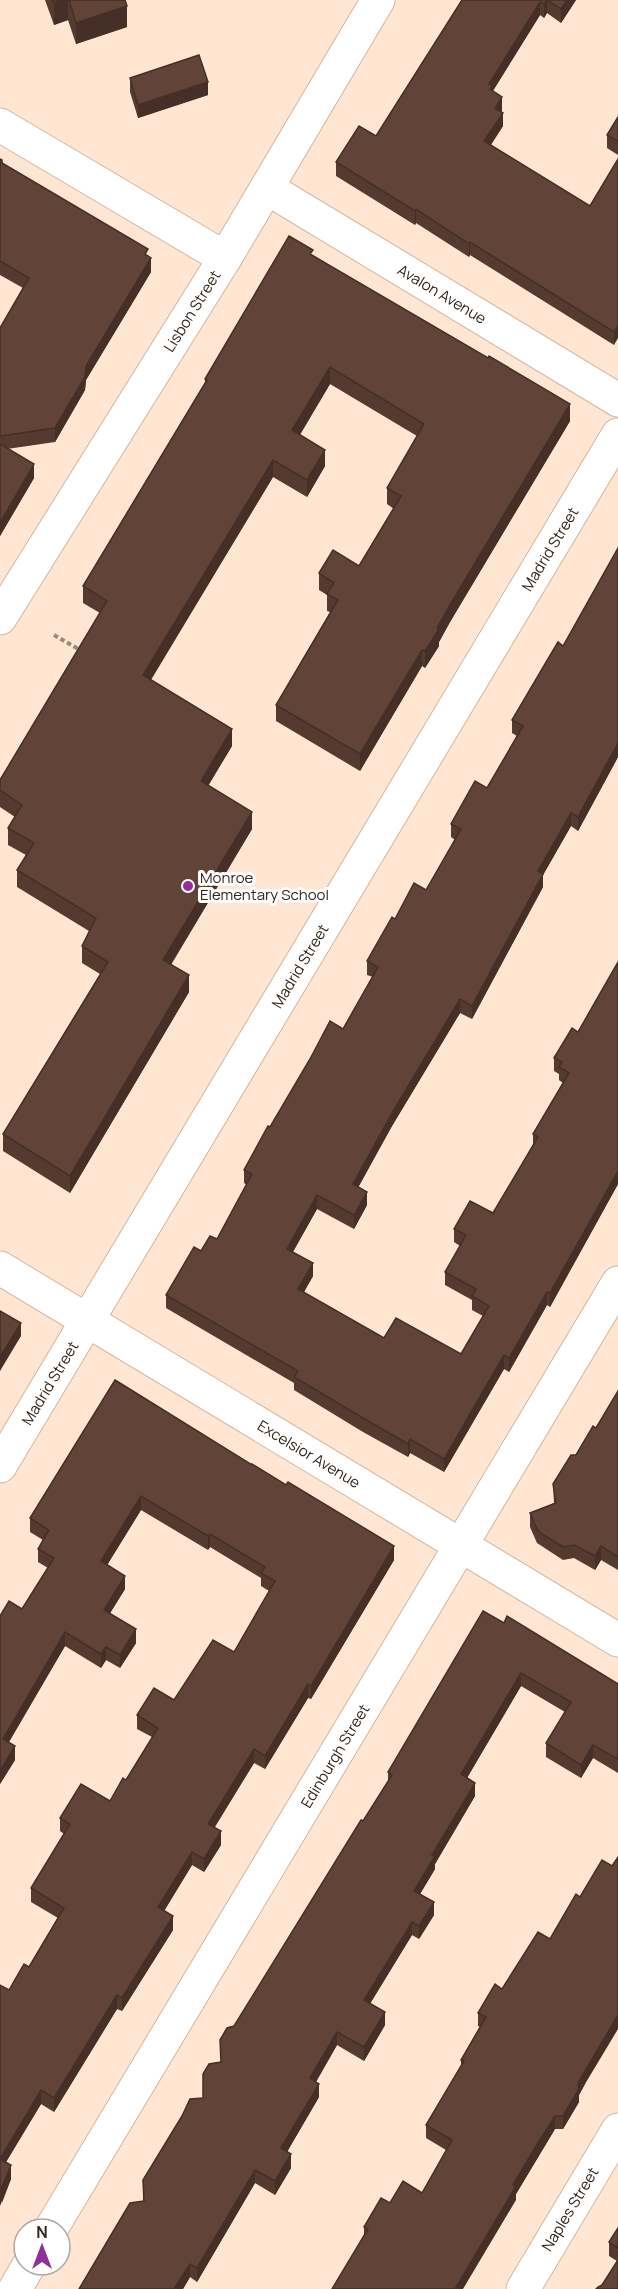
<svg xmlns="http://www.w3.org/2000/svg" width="618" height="2289" viewBox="0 0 618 2289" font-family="Manrope,sans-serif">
	<rect width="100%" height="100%" fill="#ffe6d2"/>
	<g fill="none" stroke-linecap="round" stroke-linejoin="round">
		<defs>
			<g id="minor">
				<path d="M 0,125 L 225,258"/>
				<path d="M 267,188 L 618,400"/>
				<path d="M 0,618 L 225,258 L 378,0"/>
				<path d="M 0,1268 L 618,1640"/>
				<path d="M 0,1466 L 618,435"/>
				<path d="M 51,2229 L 618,1283"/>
				<path d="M 15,2289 L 29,2265"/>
				<path d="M 523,2289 L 618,2130"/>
			</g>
		</defs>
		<use href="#minor" stroke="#d3b69e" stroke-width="35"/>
		<path stroke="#9d8a7c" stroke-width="4" stroke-dasharray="4.5 3" stroke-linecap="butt" d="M 54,635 L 82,651"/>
		<use href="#minor" stroke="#fff" stroke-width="33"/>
	</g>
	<g fill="#543a2f">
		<path d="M 45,0 L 126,0 L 125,0 L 127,27 L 76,44 L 68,20 L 54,25 Z"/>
		<path d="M 462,0 L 576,0 L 561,23 L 547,13 L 544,18 L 540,15 L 493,91 L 502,110 L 501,112 L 503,126 L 491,145 L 590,206 L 618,159 L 614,345 L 470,255 L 469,257 L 416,223 L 415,225 L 336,176 L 336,162 L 376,136 Z"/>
		<path d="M 130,78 L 208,95 L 138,118 L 130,92 Z"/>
		<path d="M 618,117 L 618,155 L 607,148 L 607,135 Z"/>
		<path d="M 0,159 L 2,163 L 148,256 L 151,272 L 86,380 L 85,390 L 55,442 L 7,449 L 34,478 L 0,536 L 0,328 L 23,288 L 0,275 Z"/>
		<path d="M 313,255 L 570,421 L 450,622 L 439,642 L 439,646 L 425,668 L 422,666 L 360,771 L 276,721 L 276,705 L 330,612 L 327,611 L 327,595 L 319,590 L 319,573 L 359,566 L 394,509 L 387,504 L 387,488 L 417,436 L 330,384 L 300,435 L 325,466 L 307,497 L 273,477 L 151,680 L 232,746 L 208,785 L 252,829 L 171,965 L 189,992 L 70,1193 L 3,1151 L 3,1134 L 100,974 L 82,963 L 82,946 L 89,931 L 17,887 L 17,870 L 26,855 L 8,845 L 8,828 L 15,817 L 0,807 L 0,780 L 100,613 L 83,603 L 83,586 L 205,383 L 205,379 Z"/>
		<path d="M 618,548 L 618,757 L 578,831 L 571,826 L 543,875 L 543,887 L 472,1019 L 460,1013 L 392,1126 L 358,1187 L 367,1205 L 354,1229 L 317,1209 L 293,1252 L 313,1276 L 303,1293 L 384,1338 L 461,1354 L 483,1316 L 472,1310 L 472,1300 L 445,1285 L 445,1272 L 460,1246 L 454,1242 L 454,1229 L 493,1213 L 533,1146 L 533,1134 L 563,1083 L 559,1080 L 559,1074 L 554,1071 L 554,1058 L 578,1032 L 618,962 L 618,1184 L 550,1307 L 547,1305 L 509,1372 L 504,1369 L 444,1472 L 410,1453 L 408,1457 L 363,1432 L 294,1390 L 294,1383 L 166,1308 L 166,1295 L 201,1251 L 217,1239 L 247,1185 L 244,1183 L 244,1170 L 270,1127 L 343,1029 L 373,977 L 367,975 L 367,961 L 395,919 L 426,890 L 455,840 L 451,837 L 451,824 L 487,788 L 517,736 L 512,733 L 512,720 L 563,646 Z"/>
		<path d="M 115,1380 L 394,1560 L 311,1699 L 308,1698 L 265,1769 L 254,1763 L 215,1827 L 221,1845 L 204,1872 L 192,1865 L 164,1911 L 173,1930 L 122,2011 L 117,2009 L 54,2112 L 41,2104 L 6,2162 L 11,2179 L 2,2203 L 9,1990 L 29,1967 L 58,1918 L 31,1902 L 31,1888 L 64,1834 L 60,1831 L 60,1818 L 110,1801 L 126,1780 L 152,1737 L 137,1729 L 137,1715 L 174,1700 L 234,1652 L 269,1591 L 261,1586 L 261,1578 L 210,1547 L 208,1550 L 141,1510 L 107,1565 L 125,1589 L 110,1613 L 136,1643 L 120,1668 L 106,1660 L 101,1668 L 65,1646 L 9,1742 L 15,1760 L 0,1784 L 0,1616 L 22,1609 L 48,1568 L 38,1562 L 38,1549 L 43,1540 L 30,1532 L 30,1518 Z"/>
		<path d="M 618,1391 L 618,1570 L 601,1560 L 595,1570 L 574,1558 L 563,1560 L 537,1543 L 530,1527 L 530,1513 L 554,1503 L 553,1484 L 596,1428 Z"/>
		<path d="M 504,1623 L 618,1684 L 618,1773 L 593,1758 L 581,1778 L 546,1757 L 546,1743 L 565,1712 L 521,1686 L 467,1778 L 475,1796 L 435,1864 L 435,1869 L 420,1894 L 434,1915 L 419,1939 L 412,1935 L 370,2004 L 385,2025 L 364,2061 L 337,2045 L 316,2082 L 319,2097 L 287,2152 L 291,2168 L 275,2195 L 255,2183 L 197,2282 L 190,2277 L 183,2289 L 79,2289 L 143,2201 L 143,2180 L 203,2098 L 221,2062 L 220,2040 L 234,2026 L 363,1821 L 388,1781 L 388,1772 Z"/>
		<path d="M 495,1984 L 585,2084 L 579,2095 L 579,2102 L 563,2129 L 555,2129 L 516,2194 L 516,2200 L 364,2235 L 364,2227 L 390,2203 L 422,2193 L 446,2150 L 426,2138 L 426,2125 L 461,2066 L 461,2060 L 480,2027 L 478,2026 L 478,2013 Z"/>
		<path d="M 618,2228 L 618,2289 L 602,2285 L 617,2261 L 609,2256 L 609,2242 Z"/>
	</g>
	<g fill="#452f26">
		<path d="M 64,0 L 68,0 L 68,20 L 54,25 L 54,3 Z"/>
		<path d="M 547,0 L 547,13 L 544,18 L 544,4 Z"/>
		<path d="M 567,0 L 576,0 L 561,23 L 561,9 Z"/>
		<path d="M 540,2 L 540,15 L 492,92 L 490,103 L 489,84 Z"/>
		<path d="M 127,6 L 127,27 L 76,44 L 76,23 Z"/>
		<path d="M 208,82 L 208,95 L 138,118 L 138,105 Z"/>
		<path d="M 502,97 L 502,110 L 495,122 L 495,108 Z"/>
		<path d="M 503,113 L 503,126 L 484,154 L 484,141 Z"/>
		<path d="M 416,209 L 416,223 L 415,225 L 415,211 Z"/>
		<path d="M 470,242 L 470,255 L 469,257 L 469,244 Z"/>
		<path d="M 151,258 L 151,272 L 86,380 L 85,390 L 55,442 L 55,428 L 86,366 Z"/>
		<path d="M 618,325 L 618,338 L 614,345 L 614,332 Z"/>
		<path d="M 330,367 L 330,384 L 292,447 L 292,430 Z"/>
		<path d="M 570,404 L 570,421 L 450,622 L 439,642 L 439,646 L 425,668 L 425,651 L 437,628 Z"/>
		<path d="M 325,450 L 325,466 L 307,497 L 307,480 Z"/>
		<path d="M 273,460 L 273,477 L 143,692 L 143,675 Z"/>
		<path d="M 34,464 L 34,478 L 0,536 L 0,523 Z"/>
		<path d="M 422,650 L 422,666 L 360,771 L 360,754 Z"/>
		<path d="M 232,729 L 232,746 L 201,798 L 201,781 Z"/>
		<path d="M 618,743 L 618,757 L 578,831 L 578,817 Z"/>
		<path d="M 252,812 L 252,829 L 163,977 L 163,960 Z"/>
		<path d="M 571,813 L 571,826 L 543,875 L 543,887 L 472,1019 L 472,1006 L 538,871 Z"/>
		<path d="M 189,975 L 189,992 L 70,1193 L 70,1176 Z"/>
		<path d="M 460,999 L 460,1013 L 392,1126 L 353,1197 L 353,1184 L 392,1113 Z"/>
		<path d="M 618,1171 L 618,1184 L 550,1307 L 550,1293 Z"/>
		<path d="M 367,1192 L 367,1205 L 354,1229 L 354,1215 Z"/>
		<path d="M 317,1195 L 317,1209 L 287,1262 L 287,1249 Z"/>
		<path d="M 313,1263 L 313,1276 L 298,1303 L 298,1289 Z"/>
		<path d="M 547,1292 L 547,1305 L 509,1372 L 509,1358 Z"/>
		<path d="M 21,1323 L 21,1336 L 0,1371 L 0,1357 Z"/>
		<path d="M 504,1355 L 504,1369 L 444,1472 L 444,1459 Z"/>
		<path d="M 410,1439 L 410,1453 L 408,1457 L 408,1444 Z"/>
		<path d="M 141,1496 L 141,1510 L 101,1575 L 101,1561 Z"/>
		<path d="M 210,1534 L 210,1547 L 208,1550 L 208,1536 Z"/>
		<path d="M 394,1546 L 394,1560 L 311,1699 L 311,1686 Z"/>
		<path d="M 601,1546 L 601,1560 L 595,1570 L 595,1556 Z"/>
		<path d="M 125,1576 L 125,1589 L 104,1623 L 104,1610 Z"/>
		<path d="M 136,1629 L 136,1643 L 120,1668 L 120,1655 Z"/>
		<path d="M 65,1632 L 65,1646 L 3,1752 L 3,1739 Z"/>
		<path d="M 106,1647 L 106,1660 L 101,1668 L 101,1654 Z"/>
		<path d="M 521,1673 L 521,1686 L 461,1788 L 461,1774 Z"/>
		<path d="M 308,1684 L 308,1698 L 265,1769 L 265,1756 Z"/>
		<path d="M 593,1745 L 593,1758 L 581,1778 L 581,1765 Z"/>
		<path d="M 15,1746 L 15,1760 L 0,1784 L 0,1771 Z"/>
		<path d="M 254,1749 L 254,1763 L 208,1837 L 208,1824 Z"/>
		<path d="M 475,1783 L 475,1796 L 435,1864 L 435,1869 L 414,1904 L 414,1891 L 432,1855 Z"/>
		<path d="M 221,1831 L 221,1845 L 204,1872 L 204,1859 Z"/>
		<path d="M 192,1852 L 192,1865 L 158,1921 L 158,1907 Z"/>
		<path d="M 434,1902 L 434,1915 L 419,1939 L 419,1926 Z"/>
		<path d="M 173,1916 L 173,1930 L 122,2011 L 122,1998 Z"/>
		<path d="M 412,1922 L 412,1935 L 364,2013 L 364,2000 Z"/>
		<path d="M 117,1995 L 117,2009 L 54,2112 L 54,2098 Z"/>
		<path d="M 385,2012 L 385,2025 L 364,2061 L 364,2047 Z"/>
		<path d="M 618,2015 L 618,2029 L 585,2084 L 579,2095 L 579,2102 L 563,2129 L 563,2116 L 578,2083 L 585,2071 Z"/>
		<path d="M 337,2032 L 337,2045 L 310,2092 L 310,2078 Z"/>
		<path d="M 319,2084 L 319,2097 L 281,2162 L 281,2148 Z"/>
		<path d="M 41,2090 L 41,2104 L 0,2172 L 0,2159 Z"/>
		<path d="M 555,2116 L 555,2129 L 516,2194 L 516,2200 L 463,2289 L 455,2289 L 513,2185 Z"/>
		<path d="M 291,2154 L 291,2168 L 275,2195 L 275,2181 Z"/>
		<path d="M 11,2165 L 11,2179 L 0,2206 L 0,2192 Z"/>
		<path d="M 255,2170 L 255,2183 L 197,2282 L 197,2268 Z"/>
		<path d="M 190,2264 L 190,2277 L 183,2289 L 174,2289 Z"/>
	</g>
	<g fill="#624337" stroke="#452f26" stroke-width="1.5">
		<path d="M 52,0 L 64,0 L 54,3 Z"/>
		<path d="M 69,0 L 125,0 L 127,6 L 76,23 Z"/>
		<path d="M 462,0 L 547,0 L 544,4 L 540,2 L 489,84 L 492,86 L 490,89 L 502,97 L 495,108 L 503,113 L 484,141 L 590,206 L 618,159 L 618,325 L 614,332 L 470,242 L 469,244 L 416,209 L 415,211 L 336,162 L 359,126 L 376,136 Z"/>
		<path d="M 547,0 L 567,0 L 561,9 Z"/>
		<path d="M 199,55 L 208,82 L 138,105 L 130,78 Z"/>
		<path d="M 618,117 L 618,141 L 607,135 Z"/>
		<path d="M 0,159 L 2,160 L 2,163 L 148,249 L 145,254 L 151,258 L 86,366 L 85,377 L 55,428 L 0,436 L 0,328 L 29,278 L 0,261 Z"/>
		<path d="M 289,236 L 313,250 L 310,254 L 488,358 L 489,356 L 570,404 L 450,605 L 437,628 L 439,629 L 425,651 L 422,650 L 360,754 L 276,705 L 338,600 L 327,594 L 334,583 L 319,573 L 333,550 L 359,566 L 401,496 L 387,488 L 424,424 L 330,367 L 292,430 L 325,450 L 307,480 L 273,460 L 143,675 L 232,729 L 201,781 L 252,812 L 163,960 L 189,975 L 70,1176 L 3,1134 L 108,962 L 82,946 L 96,918 L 17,870 L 34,843 L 8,828 L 22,805 L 0,790 L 0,780 L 107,601 L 83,586 L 207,380 L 205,379 Z"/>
		<path d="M 0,444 L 34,464 L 0,523 Z"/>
		<path d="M 618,548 L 618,743 L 578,817 L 571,813 L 538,871 L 543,874 L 472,1006 L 460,999 L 392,1113 L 353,1184 L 367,1192 L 354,1215 L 317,1195 L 287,1249 L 313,1263 L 298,1289 L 384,1338 L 396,1318 L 461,1354 L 489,1306 L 472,1296 L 476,1289 L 445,1272 L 466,1235 L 454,1229 L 470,1201 L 493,1213 L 538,1137 L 533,1134 L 569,1073 L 559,1067 L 562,1062 L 554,1058 L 572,1028 L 578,1032 L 618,962 L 618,1171 L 550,1293 L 547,1292 L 509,1358 L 504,1355 L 444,1459 L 410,1439 L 408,1444 L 363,1418 L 294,1377 L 298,1371 L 166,1295 L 194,1247 L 201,1251 L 210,1236 L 217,1239 L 252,1174 L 244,1170 L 268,1126 L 270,1127 L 310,1059 L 330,1021 L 343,1029 L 378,967 L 367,961 L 392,917 L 395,919 L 414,883 L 426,890 L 461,829 L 451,824 L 475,781 L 487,788 L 523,726 L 512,720 L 558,642 L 563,646 Z"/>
		<path d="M 0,1311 L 21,1323 L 0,1357 Z"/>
		<path d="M 115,1380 L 252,1465 L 252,1464 L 286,1485 L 288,1482 L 394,1546 L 311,1686 L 308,1684 L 265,1756 L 254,1749 L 208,1824 L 221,1831 L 204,1859 L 192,1852 L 158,1907 L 173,1916 L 122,1998 L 117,1995 L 54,2098 L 41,2090 L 0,2159 L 0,1985 L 9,1990 L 24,1964 L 29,1967 L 64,1908 L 31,1888 L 70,1824 L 60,1818 L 81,1784 L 110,1801 L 123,1778 L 126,1780 L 158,1728 L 137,1715 L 154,1688 L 174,1700 L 213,1640 L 234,1652 L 275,1581 L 261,1573 L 265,1567 L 210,1534 L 208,1536 L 141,1496 L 101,1561 L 125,1576 L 104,1610 L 136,1629 L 120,1655 L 106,1647 L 101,1654 L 65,1632 L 3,1739 L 15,1746 L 0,1771 L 0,1616 L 9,1601 L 22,1609 L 54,1558 L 38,1549 L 49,1530 L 30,1518 Z"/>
		<path d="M 618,1391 L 618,1557 L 601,1546 L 595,1556 L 574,1545 L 563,1547 L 542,1534 L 537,1529 L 530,1513 L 556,1503 L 553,1484 L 571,1455 L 576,1455 L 593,1426 L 596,1428 Z"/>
		<path d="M 483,1611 L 504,1623 L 507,1616 L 618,1684 L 618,1759 L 593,1745 L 581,1765 L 546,1743 L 571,1702 L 521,1673 L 461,1774 L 475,1783 L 432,1855 L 435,1856 L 414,1891 L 434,1902 L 419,1926 L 412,1922 L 364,2000 L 385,2012 L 364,2047 L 337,2032 L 310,2078 L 319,2084 L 281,2148 L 291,2154 L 275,2181 L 255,2170 L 197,2268 L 190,2264 L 174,2289 L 79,2289 L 130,2203 L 144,2201 L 143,2180 L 182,2116 L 190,2099 L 203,2098 L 203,2074 L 209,2064 L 221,2062 L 220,2040 L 227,2028 L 234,2026 L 361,1820 L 363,1821 L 392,1775 L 388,1772 Z"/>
		<path d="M 618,1857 L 618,2015 L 585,2071 L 578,2083 L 579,2089 L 563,2116 L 555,2116 L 536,2146 L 513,2185 L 516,2186 L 455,2289 L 332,2289 L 368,2229 L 364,2227 L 381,2198 L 390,2203 L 403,2181 L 422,2193 L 452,2140 L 426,2125 L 464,2061 L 461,2060 L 486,2017 L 478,2013 L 495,1984 L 502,1989 L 538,1932 L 550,1939 L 576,1894 L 580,1897 L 602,1860 L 612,1866 Z"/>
		<path d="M 0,2159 L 11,2165 L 0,2192 Z"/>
		<path d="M 618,2228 L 618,2248 L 609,2242 Z"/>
		<path d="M 618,2260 L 618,2289 L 596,2289 L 598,2287 L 602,2285 Z"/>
	</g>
	<circle fill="#8f2f98" stroke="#fff" stroke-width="2" cx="188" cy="886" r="6"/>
	<g text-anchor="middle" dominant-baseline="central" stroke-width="6" stroke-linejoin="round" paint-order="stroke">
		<g font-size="15" fill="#30251c" stroke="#fff">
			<text transform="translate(442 294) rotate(31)">Avalon Avenue</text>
			<text transform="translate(192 311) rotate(-58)">Lisbon Street</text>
			<text transform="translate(550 549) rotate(-59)">Madrid Street</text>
			<text transform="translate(300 966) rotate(-59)">Madrid Street</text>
			<text transform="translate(50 1383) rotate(-59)">Madrid Street</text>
			<text transform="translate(309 1454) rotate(31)">Excelsior Avenue</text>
			<text transform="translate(335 1756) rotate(-59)">Edinburgh Street</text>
			<text transform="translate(570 2209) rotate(-59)">Naples Street</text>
		</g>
		<g font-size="15" fill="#30251c" stroke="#fff" text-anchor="start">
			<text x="200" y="877">Monroe<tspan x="200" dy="17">Elementary School</tspan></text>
		</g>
	</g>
	<g transform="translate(42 2247)"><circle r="28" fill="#ffffff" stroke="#aca8a4" stroke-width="1.5"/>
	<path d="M0-4.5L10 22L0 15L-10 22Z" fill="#8f2f98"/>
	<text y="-9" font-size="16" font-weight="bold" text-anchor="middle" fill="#30251c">N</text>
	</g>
</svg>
